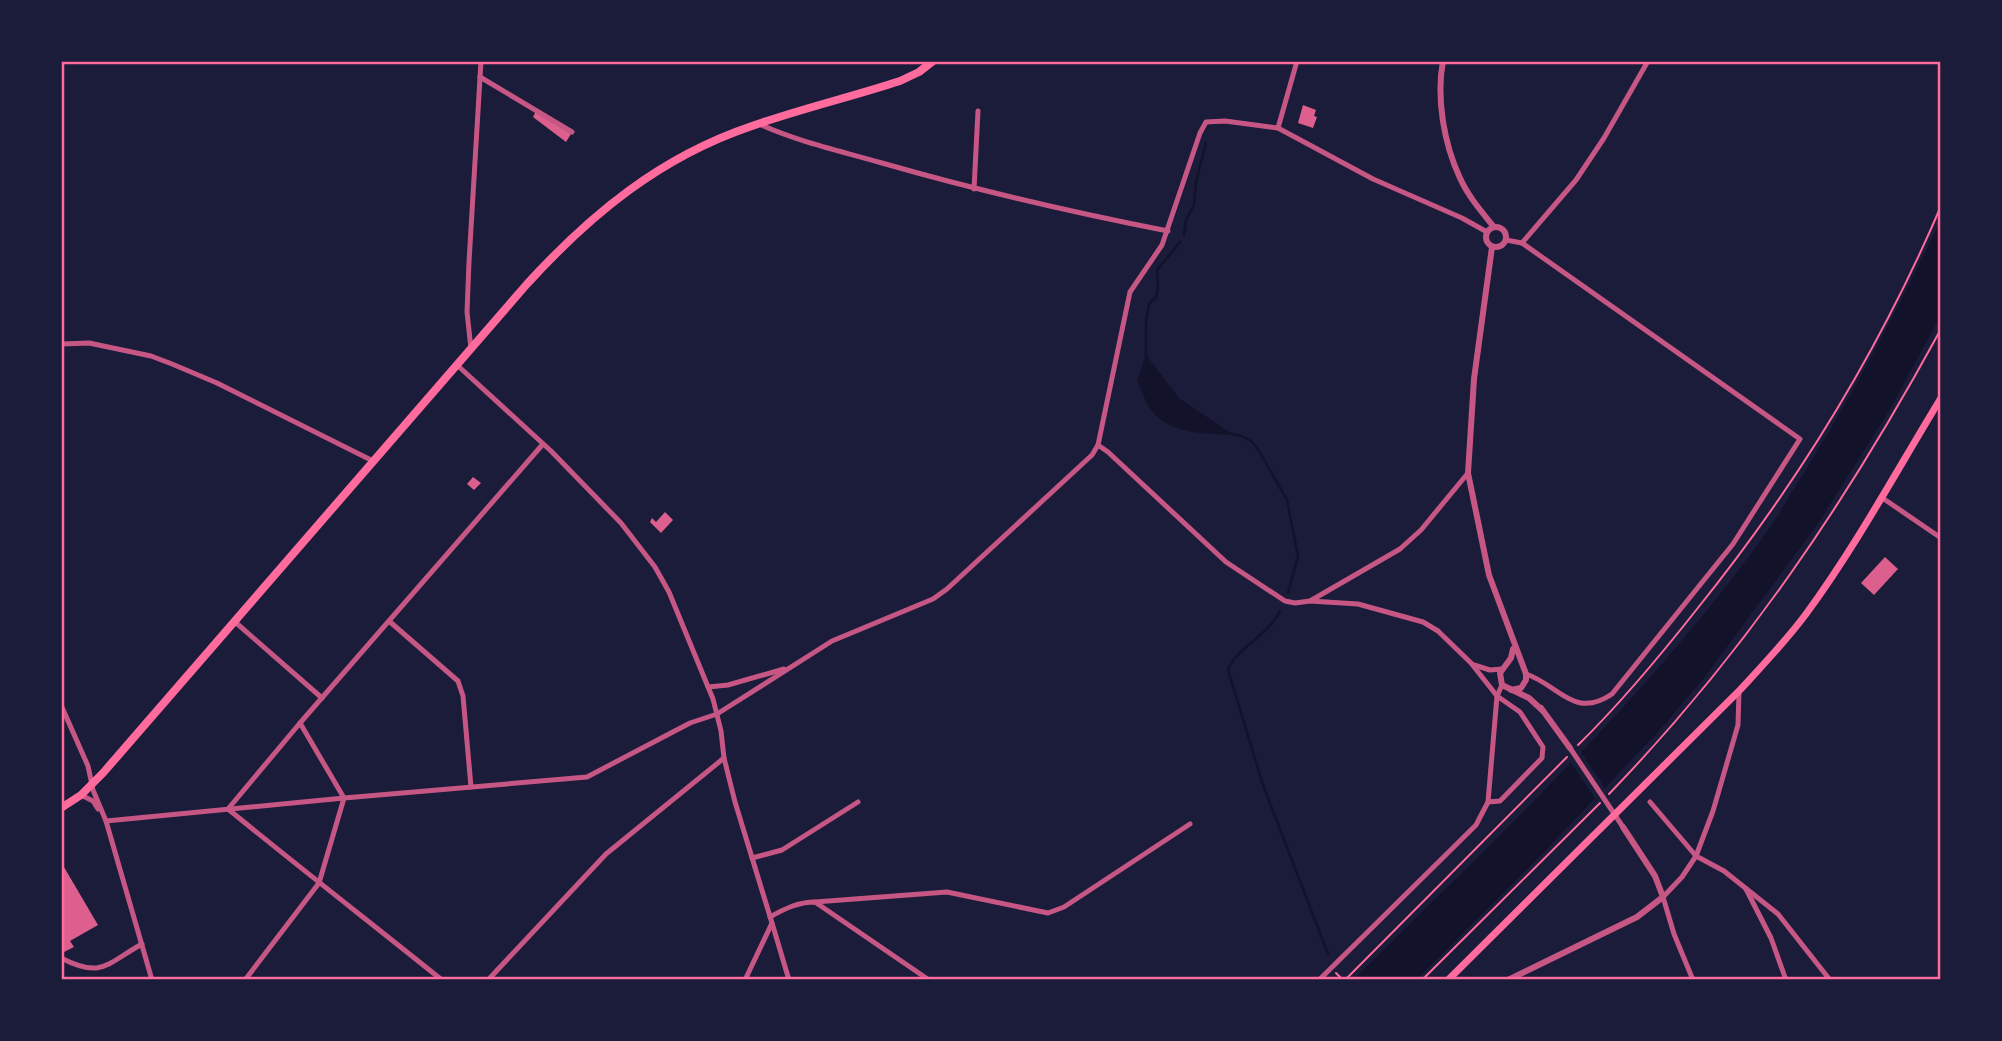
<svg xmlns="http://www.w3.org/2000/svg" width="2002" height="1041" viewBox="0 0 2002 1041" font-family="'Public Sans',sans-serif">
	<rect width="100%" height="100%" fill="#1b1b3a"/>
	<g fill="#12122b">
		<path d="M 1941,220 L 1941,315 L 1889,411 L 1817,525 L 1704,678 L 1658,732 L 1543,853 L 1416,980 L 1353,980 C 1498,836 1650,696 1769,529 C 1779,515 1787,499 1797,484 C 1851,399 1897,311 1941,220 Z"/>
		<path d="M 1146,355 L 1179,398 L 1232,434 C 1210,435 1178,433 1160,419 C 1147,410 1143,393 1137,380 Z"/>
	</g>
	<path fill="#1b1b3a" d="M 1579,749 L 1607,791 L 1597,801 L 1569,760 Z"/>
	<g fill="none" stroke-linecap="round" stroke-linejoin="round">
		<g stroke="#12122b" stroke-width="2.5">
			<path d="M 1184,235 L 1186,220 L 1194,205 L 1196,182 L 1206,143"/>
			<path d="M 1146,357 L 1146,323 L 1149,304 L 1156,297 L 1158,286 L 1157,270 L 1180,242"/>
			<path d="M 1228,433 L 1242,436 L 1251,441 L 1258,449 L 1287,500 L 1298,556 L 1288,593"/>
			<path d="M 1280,611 C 1269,635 1233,651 1228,670 L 1263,785 L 1328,954"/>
		</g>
	</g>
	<g fill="#dd5f8e">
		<path d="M 1303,105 L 1316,110 L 1314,116 L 1317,117 L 1313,128 L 1298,123 Z"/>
		<path d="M 536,111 L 571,134 L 566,142 L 533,117 Z"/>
		<path d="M 473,477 L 481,483 L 474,490 L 467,484 Z"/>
		<path d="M 665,512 L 673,520 L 661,533 L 650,522 L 652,518 L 656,522 Z"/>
		<path d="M 1885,557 L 1898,569 L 1874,595 L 1861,583 Z"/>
		<path d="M 61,862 L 98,925 L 70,941 L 74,947 L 64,952 L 61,947 Z"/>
	</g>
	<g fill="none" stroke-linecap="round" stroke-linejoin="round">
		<g stroke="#ff6b9d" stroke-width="2">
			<path d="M 1578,745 C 1621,703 1660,656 1697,609 C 1796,486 1879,351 1941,206"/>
			<path d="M 1609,794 C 1745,653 1848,500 1941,329"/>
			<path d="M 1336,973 L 1343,980"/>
			<path d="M 1345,980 L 1567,757"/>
			<path d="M 1422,980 L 1600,803"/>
		</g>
		<g stroke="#c65784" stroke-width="5">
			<path d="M 480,77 L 572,132"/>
			<path d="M 759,124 C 798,142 841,151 882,163 C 976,190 1071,212 1168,231"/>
			<path d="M 1278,128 L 1297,61"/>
			<path d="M 974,189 L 978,111"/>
			<path d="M 1506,240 L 1522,243 L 1800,439 L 1733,544 L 1612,694 C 1574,720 1559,685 1526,674"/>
			<path d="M 1522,243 L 1576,180 L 1604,138 L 1648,61"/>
			<path d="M 61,344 L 89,343 L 151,356 L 172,364 L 217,383 L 373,461"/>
			<path d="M 471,349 L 467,312 L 469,262 L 481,61"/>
			<path d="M 457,365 L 551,451 L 621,523 L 655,567 L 669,592 L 713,699 L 721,731 L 724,758 L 735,802 L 772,923 L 745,980"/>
			<path d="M 1098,445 L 1108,452 L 1226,562 L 1285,601 L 1295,603 L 1310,601 L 1400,549 L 1421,530 L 1468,473"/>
			<path d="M 1881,497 L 1941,538"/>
			<path d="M 1310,601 L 1358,604 L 1423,622 L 1438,631 L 1471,663 L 1497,696 L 1520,712 L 1543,747 L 1542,758 L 1500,801 L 1488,802"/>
			<path d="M 234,621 L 322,698"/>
			<path d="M 389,621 L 458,681 L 463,696 L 471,787"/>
			<path d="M 1474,665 L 1490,670 L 1502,669"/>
			<path d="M 708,687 L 728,685 L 784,669"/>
			<path d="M 61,705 L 88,766 L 93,790 L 106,821 L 152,980"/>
			<path d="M 300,723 L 543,444"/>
			<path d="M 1570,748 L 1623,827"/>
			<path d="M 81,795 L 93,801 L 98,809"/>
			<path d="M 1650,802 L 1696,856 L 1724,871 L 1778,914 L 1830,980"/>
			<path d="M 106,821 L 344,798 L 587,777 L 690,723 L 717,714 L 832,641 L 933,599 L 947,589 L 1092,455 L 1098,445 L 1130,292 L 1162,245 L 1200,133 L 1206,122 L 1225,121 L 1278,128 L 1373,179 L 1462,218 L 1487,232"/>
			<path d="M 752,858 L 782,850 L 858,802"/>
			<path d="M 1746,889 L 1771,938 L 1786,980"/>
			<path d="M 815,902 L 947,892 L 1048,913 L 1064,907 L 1190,824"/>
			<path d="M 770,917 C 784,909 798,902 815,902 L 929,980"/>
			<path d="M 772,923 L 789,980"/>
			<path d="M 61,958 C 102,979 106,964 142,944"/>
			<path d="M 245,980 L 319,883 L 344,798 L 300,723 L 228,809 C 299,867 371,923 442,980"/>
			<path d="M 488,980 L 606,854 L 724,758"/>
			<path d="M 1319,980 L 1476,825 L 1488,802 L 1497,696 L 1502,685"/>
			<path d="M 1693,980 L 1674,934 L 1663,897 L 1682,877 L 1696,856 L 1713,811 L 1738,725 L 1739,692"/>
		</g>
		<g stroke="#c65784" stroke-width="6">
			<path d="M 1443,61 C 1436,98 1444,144 1460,178 C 1468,196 1481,211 1494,227"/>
			<circle cx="1496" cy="237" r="10"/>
			<path d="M 1492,247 L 1474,379 L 1468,473 L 1489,575 L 1526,674 L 1526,680 L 1521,688 L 1511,690"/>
			<path d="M 1513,649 L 1511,658 L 1500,673 L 1502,685 L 1529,698 L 1542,710"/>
			<path d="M 1541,708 L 1570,748"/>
			<path d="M 1508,980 L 1637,917 L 1663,897 L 1655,876 L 1623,827"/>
		</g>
		<path stroke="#ff6b9d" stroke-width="7" d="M 1448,980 L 1739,691 C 1762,666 1786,641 1806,614 C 1856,546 1897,470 1941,398"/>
		<path stroke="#ff6b9d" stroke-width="8" d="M 61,808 L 81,795 L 103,773 L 527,284 C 591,214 660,157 752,126 C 800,109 851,97 900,81 L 919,72 L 933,61"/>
	</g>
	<rect width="2002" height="1041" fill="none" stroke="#1b1b3a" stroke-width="126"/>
	<rect x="63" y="63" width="1876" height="915" fill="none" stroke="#ff6b9d" stroke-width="2.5"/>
</svg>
